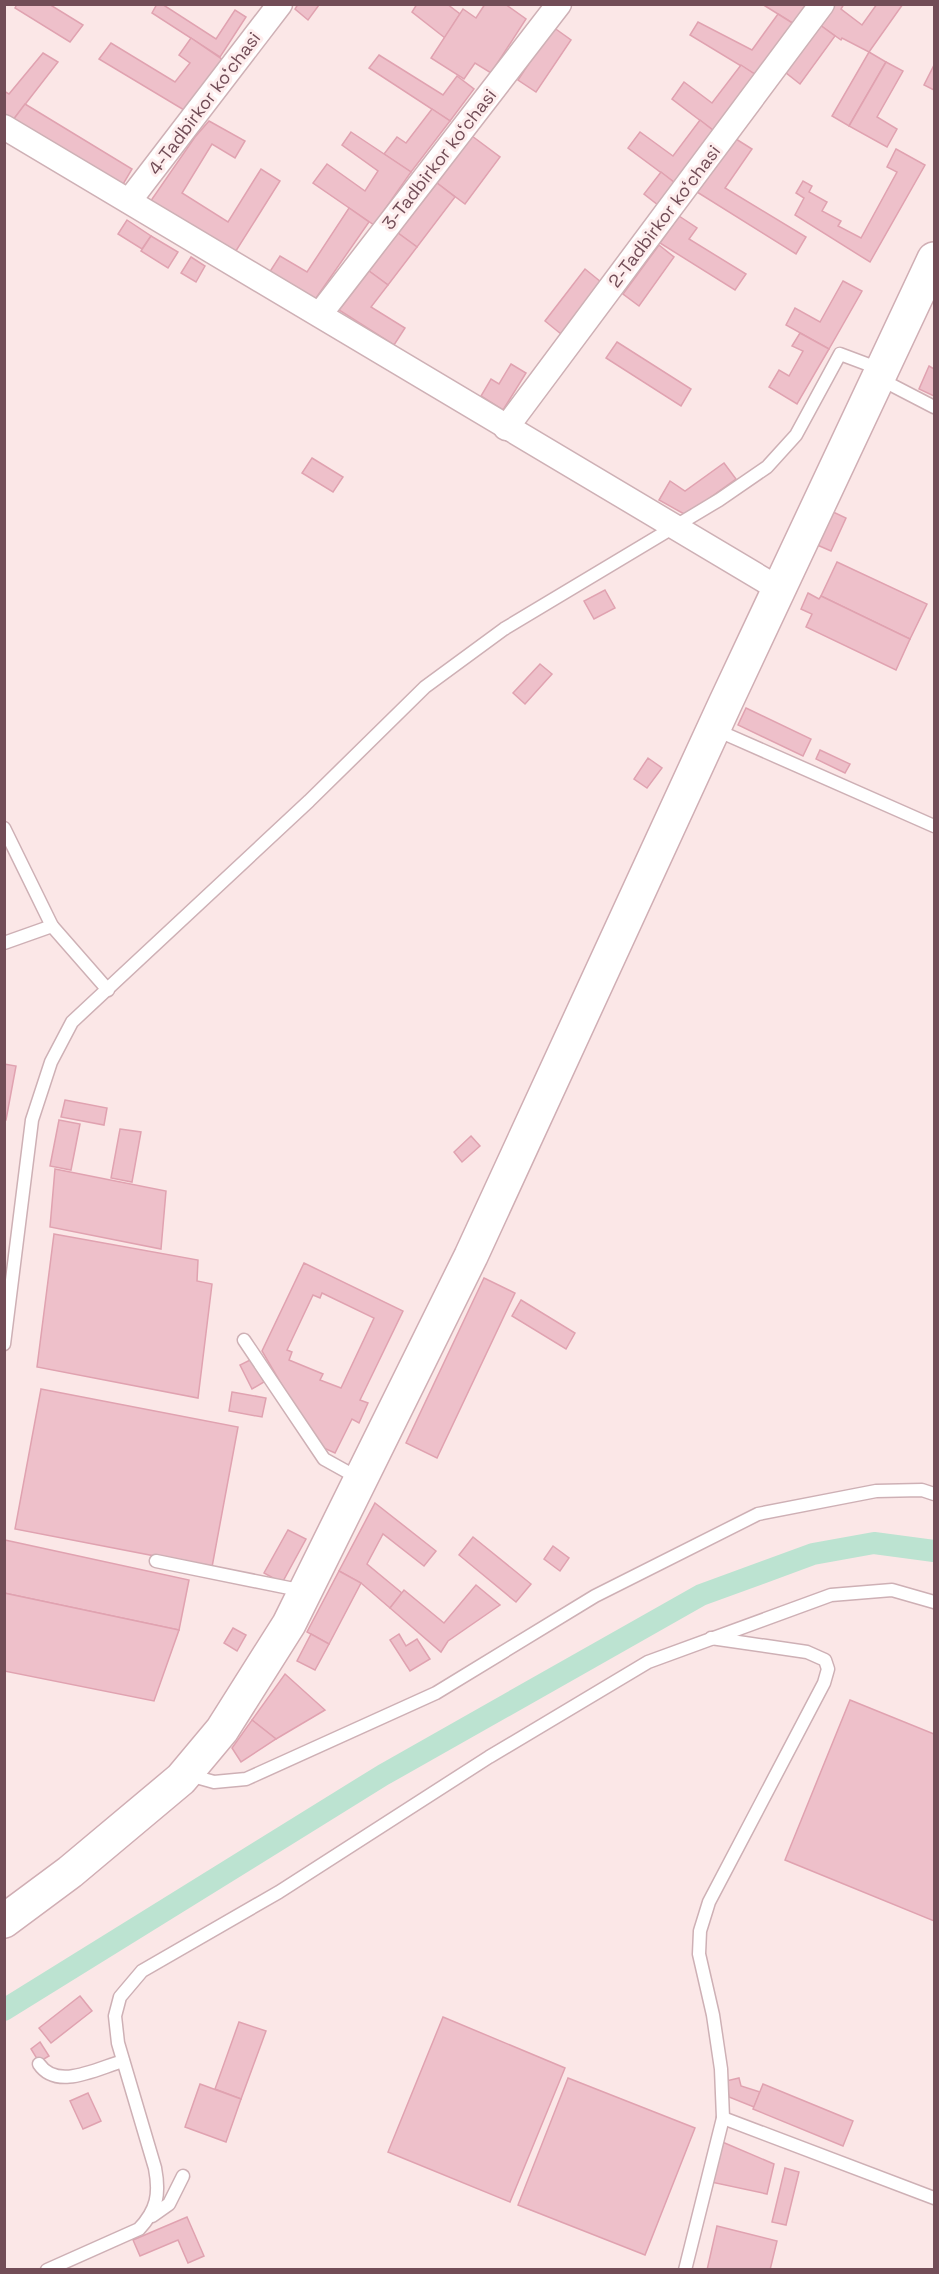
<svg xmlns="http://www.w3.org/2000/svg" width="939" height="2274" viewBox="0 0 939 2274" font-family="'Space Grotesk',sans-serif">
	<rect width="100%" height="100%" fill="#fbe7e7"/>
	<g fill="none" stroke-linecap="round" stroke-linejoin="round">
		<path stroke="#bce3d1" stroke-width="22" d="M 4,2010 L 383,1775 L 701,1595 L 813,1554 L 874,1543 L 934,1551"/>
	</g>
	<g fill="#eec0ca" stroke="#e0a2b0" stroke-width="1.5" fill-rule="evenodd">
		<path d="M 17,4 L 49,4 L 83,25 L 70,42 L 15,8 Z"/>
		<path d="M 157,4 L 162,4 L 216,39 L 235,10 L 246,17 L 220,57 L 152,13 Z"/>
		<path d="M 298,4 L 319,4 L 319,5 L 308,20 L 295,9 Z"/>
		<path d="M 417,4 L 447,4 L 460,14 L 445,38 L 412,12 Z"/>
		<path d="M 485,4 L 505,4 L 526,19 L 491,73 L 475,63 L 464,79 L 431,58 L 463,9 L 476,18 Z"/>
		<path d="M 762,4 L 808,4 L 794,24 Z"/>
		<path d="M 835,4 L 844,4 L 841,9 L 862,25 L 877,4 L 903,4 L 869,52 L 842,38 L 841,40 L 820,25 Z"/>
		<path d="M 778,14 L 794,24 L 756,75 L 690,35 L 698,22 L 752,50 Z"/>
		<path d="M 820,25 L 835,36 L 800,84 L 785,72 Z"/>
		<path d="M 553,27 L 571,40 L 536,92 L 518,80 Z"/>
		<path d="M 191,38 L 223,60 L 184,110 L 99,59 L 111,43 L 175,82 L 190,63 L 179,55 Z"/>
		<path d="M 869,52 L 886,62 L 849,126 L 832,116 Z"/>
		<path d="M 43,53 L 58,62 L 13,120 L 4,115 L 4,91 L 9,94 Z"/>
		<path d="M 379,55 L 443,95 L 457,76 L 474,89 L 450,121 L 369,68 Z"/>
		<path d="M 886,62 L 903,71 L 877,117 L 897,129 L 887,147 L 849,126 Z"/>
		<path d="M 741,65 L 756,75 L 714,131 L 672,99 L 684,82 L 712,103 Z"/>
		<path d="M 934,65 L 934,90 L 924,85 Z"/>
		<path d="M 25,104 L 132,169 L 122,186 L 13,120 Z"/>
		<path d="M 432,109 L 450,121 L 411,172 L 384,154 L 397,137 L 406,143 Z"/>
		<path d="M 700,120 L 714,131 L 675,183 L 628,148 L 640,132 L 673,156 Z"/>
		<path d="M 209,121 L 245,141 L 235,158 L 212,144 L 182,193 L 228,222 L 261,169 L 280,181 L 234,254 L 150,202 L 195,137 Z"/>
		<path d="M 351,132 L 411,172 L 374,225 L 313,183 L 327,164 L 365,191 L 378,171 L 342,145 Z"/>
		<path d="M 472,136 L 500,157 L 465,204 L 437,183 Z"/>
		<path d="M 736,139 L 752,149 L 725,188 L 806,237 L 796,254 L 697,192 Z"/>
		<path d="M 896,149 L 925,165 L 870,262 L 795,215 L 804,198 L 796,193 L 803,181 L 812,186 L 809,192 L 827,202 L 822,211 L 841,221 L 838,226 L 861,238 L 897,172 L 887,167 Z"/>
		<path d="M 661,172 L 675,183 L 658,205 L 644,194 Z"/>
		<path d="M 437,183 L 455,197 L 417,247 L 398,233 Z"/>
		<path d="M 349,208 L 369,222 L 314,301 L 269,273 L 280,256 L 307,272 Z"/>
		<path d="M 679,216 L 697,228 L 689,239 L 746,274 L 735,290 L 660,243 Z"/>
		<path d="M 127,220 L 151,236 L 142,249 L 118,234 Z"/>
		<path d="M 398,233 L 417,247 L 388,285 L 369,271 Z"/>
		<path d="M 151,236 L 178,252 L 168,268 L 141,251 Z"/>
		<path d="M 659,245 L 674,257 L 639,306 L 623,294 Z"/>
		<path d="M 191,257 L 205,266 L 196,282 L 181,273 Z"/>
		<path d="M 585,269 L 601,282 L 561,334 L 545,321 Z"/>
		<path d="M 369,271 L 388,285 L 371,307 L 405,328 L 394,345 L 339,310 Z"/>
		<path d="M 843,281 L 862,291 L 829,349 L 786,325 L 795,308 L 820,322 Z"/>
		<path d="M 800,333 L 829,349 L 797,404 L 769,387 L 779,370 L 789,376 L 803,351 L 792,346 Z"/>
		<path d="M 617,342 L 691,389 L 681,406 L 606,358 Z"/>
		<path d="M 511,364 L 526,373 L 503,410 L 481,396 L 491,379 L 499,384 Z"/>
		<path d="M 929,366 L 934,369 L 934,396 L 919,389 Z"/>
		<path d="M 312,458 L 343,477 L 333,492 L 302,473 Z"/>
		<path d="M 724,463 L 736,479 L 686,515 L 659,500 L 670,481 L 685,491 Z"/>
		<path d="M 829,510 L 846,518 L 831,551 L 815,544 Z"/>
		<path d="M 837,562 L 927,604 L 910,639 L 821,596 Z"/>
		<path d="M 605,590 L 615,608 L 594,619 L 584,601 Z"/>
		<path d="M 808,593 L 819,599 L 821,596 L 910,639 L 896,670 L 806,627 L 812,614 L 801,609 Z"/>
		<path d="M 540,664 L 552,674 L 525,704 L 513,693 Z"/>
		<path d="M 746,708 L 811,739 L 803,756 L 738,725 Z"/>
		<path d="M 820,750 L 850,764 L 845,773 L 816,759 Z"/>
		<path d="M 648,758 L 662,768 L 647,788 L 634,779 Z"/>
		<path d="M 4,1064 L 16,1066 L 6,1120 L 4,1120 Z"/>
		<path d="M 65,1100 L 107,1108 L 104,1125 L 61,1117 Z"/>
		<path d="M 59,1120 L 80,1124 L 71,1170 L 50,1166 Z"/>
		<path d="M 120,1129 L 141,1132 L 132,1182 L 111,1178 Z"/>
		<path d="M 471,1136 L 480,1146 L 462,1162 L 454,1152 Z"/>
		<path d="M 55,1169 L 166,1191 L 161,1249 L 50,1227 Z"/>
		<path d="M 54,1234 L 198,1260 L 197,1281 L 212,1284 L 198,1398 L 37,1367 Z"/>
		<path d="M 304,1263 L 403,1311 L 360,1400 L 368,1403 L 359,1423 L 352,1419 L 335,1453 L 317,1445 L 262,1351 ZM 322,1293 L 374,1318 L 341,1388 L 320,1380 L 323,1374 L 289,1360 L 292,1352 L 287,1350 L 313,1295 L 320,1298 Z"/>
		<path d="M 484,1278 L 515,1293 L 437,1458 L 406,1443 Z"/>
		<path d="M 521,1300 L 575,1333 L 566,1349 L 512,1316 Z"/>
		<path d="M 252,1359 L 264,1382 L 252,1389 L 240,1365 Z"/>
		<path d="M 41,1389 L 238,1427 L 212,1567 L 15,1529 Z"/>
		<path d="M 232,1392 L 266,1398 L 262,1417 L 229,1411 Z"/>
		<path d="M 375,1503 L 436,1551 L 424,1566 L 383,1534 L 367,1564 L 402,1593 L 390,1608 L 361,1583 L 339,1571 Z"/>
		<path d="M 288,1530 L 306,1539 L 282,1583 L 264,1573 Z"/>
		<path d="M 473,1537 L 531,1584 L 516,1602 L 459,1555 Z"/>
		<path d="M 5,1540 L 189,1580 L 179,1630 L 4,1593 Z"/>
		<path d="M 553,1546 L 569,1558 L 560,1571 L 544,1559 Z"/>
		<path d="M 339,1571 L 361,1583 L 329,1644 L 307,1632 Z"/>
		<path d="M 476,1585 L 500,1605 L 448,1641 L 441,1652 L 390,1608 L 404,1590 L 444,1623 Z"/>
		<path d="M 4,1593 L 179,1630 L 154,1701 L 4,1671 Z"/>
		<path d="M 233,1628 L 246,1635 L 237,1651 L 224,1643 Z"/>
		<path d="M 311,1634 L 329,1644 L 315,1670 L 297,1661 Z"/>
		<path d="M 399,1634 L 406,1646 L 417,1639 L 430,1659 L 410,1671 L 390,1640 Z"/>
		<path d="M 285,1674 L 325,1710 L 276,1739 L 252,1720 Z"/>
		<path d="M 850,1700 L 934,1734 L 934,1921 L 785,1860 Z"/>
		<path d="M 252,1720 L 276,1739 L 241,1762 L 232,1748 Z"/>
		<path d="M 80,1996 L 92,2011 L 51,2043 L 39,2028 Z"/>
		<path d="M 443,2017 L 565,2068 L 510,2202 L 388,2152 Z"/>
		<path d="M 239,2022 L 266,2031 L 241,2099 L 215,2089 Z"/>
		<path d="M 40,2042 L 49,2056 L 39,2062 L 31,2049 Z"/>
		<path d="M 568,2078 L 695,2128 L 645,2255 L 518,2205 Z"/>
		<path d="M 739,2078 L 741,2086 L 760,2092 L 754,2107 L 729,2097 L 726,2081 Z"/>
		<path d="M 200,2084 L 241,2099 L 226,2142 L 185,2127 Z"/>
		<path d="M 763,2084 L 853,2121 L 843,2146 L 753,2109 Z"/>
		<path d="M 88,2093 L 101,2121 L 83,2129 L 70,2101 Z"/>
		<path d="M 720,2141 L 774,2164 L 767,2194 L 711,2182 Z"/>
		<path d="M 785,2168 L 799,2172 L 786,2225 L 772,2222 Z"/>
		<path d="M 187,2217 L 204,2256 L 188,2263 L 178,2240 L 140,2256 L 133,2240 Z"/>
		<path d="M 717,2226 L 777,2241 L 770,2270 L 707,2270 Z"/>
	</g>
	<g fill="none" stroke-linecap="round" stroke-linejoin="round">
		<defs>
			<g id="lane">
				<path d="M 880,379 L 934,407"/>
				<path d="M 714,729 L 934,826"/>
				<path d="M 4,828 L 52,926"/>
				<path d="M 4,943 L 52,926 L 108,990"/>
				<path d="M 244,1340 L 324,1459 L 360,1479"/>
				<path d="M 4,1344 L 32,1120 L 51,1062 L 72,1022 L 309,801 L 425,687 L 504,629 L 719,500 L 767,467 L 796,435 L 840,354 L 880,369"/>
				<path d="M 156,1561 L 304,1591"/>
				<path d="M 189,1775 L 214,1782 L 246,1779 L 436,1693 L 595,1596 L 758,1514 L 876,1491 L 922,1490 L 934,1494"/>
				<path d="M 39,2064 C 57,2091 98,2068 123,2061"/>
				<path d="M 723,2118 L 934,2198"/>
				<path d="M 152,2216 L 169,2204 L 183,2176"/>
				<path d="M 47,2270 L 139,2229 C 157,2210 160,2194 155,2168 L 118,2043 L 115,2016 L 120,1997 L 142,1971 L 279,1892 L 489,1757 L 648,1662 L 831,1595 L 892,1590 L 934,1602"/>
				<path d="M 685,2270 L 723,2118 L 721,2069 L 713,2015 L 699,1954 L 700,1931 L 709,1902 L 824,1683 L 828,1669 L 825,1660 L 807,1652 L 711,1638"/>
			</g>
			<g id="street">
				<path d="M 4,127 L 779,589"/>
				<path d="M 129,201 L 280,4"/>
				<path d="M 320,314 L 559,4"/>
				<path d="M 506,428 L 822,4"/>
			</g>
			<path id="secondary" d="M 4,1921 L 70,1872 L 181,1779 L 222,1730 L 289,1624 L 471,1256 L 725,704 L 934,259"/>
		</defs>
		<use href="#lane" stroke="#ceb0b5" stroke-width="15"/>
		<use href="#street" stroke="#ceb0b5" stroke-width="27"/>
		<use href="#secondary" stroke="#d0aeb4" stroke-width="36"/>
		<use href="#lane" stroke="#fff" stroke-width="12"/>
		<use href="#street" stroke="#fff" stroke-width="24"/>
		<use href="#secondary" stroke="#fff" stroke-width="33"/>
	</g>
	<g text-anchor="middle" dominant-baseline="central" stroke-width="6" stroke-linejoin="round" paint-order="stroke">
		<g font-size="18" fill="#724d57" stroke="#feeded">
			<text transform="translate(204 103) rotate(-53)">4-Tadbirkor koʻchasi</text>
			<text transform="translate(439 159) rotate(-52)">3-Tadbirkor koʻchasi</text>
			<text transform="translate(664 216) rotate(-53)">2-Tadbirkor koʻchasi</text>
		</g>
	</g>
	<rect width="939" height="2274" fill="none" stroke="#724d57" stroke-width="12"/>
</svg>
